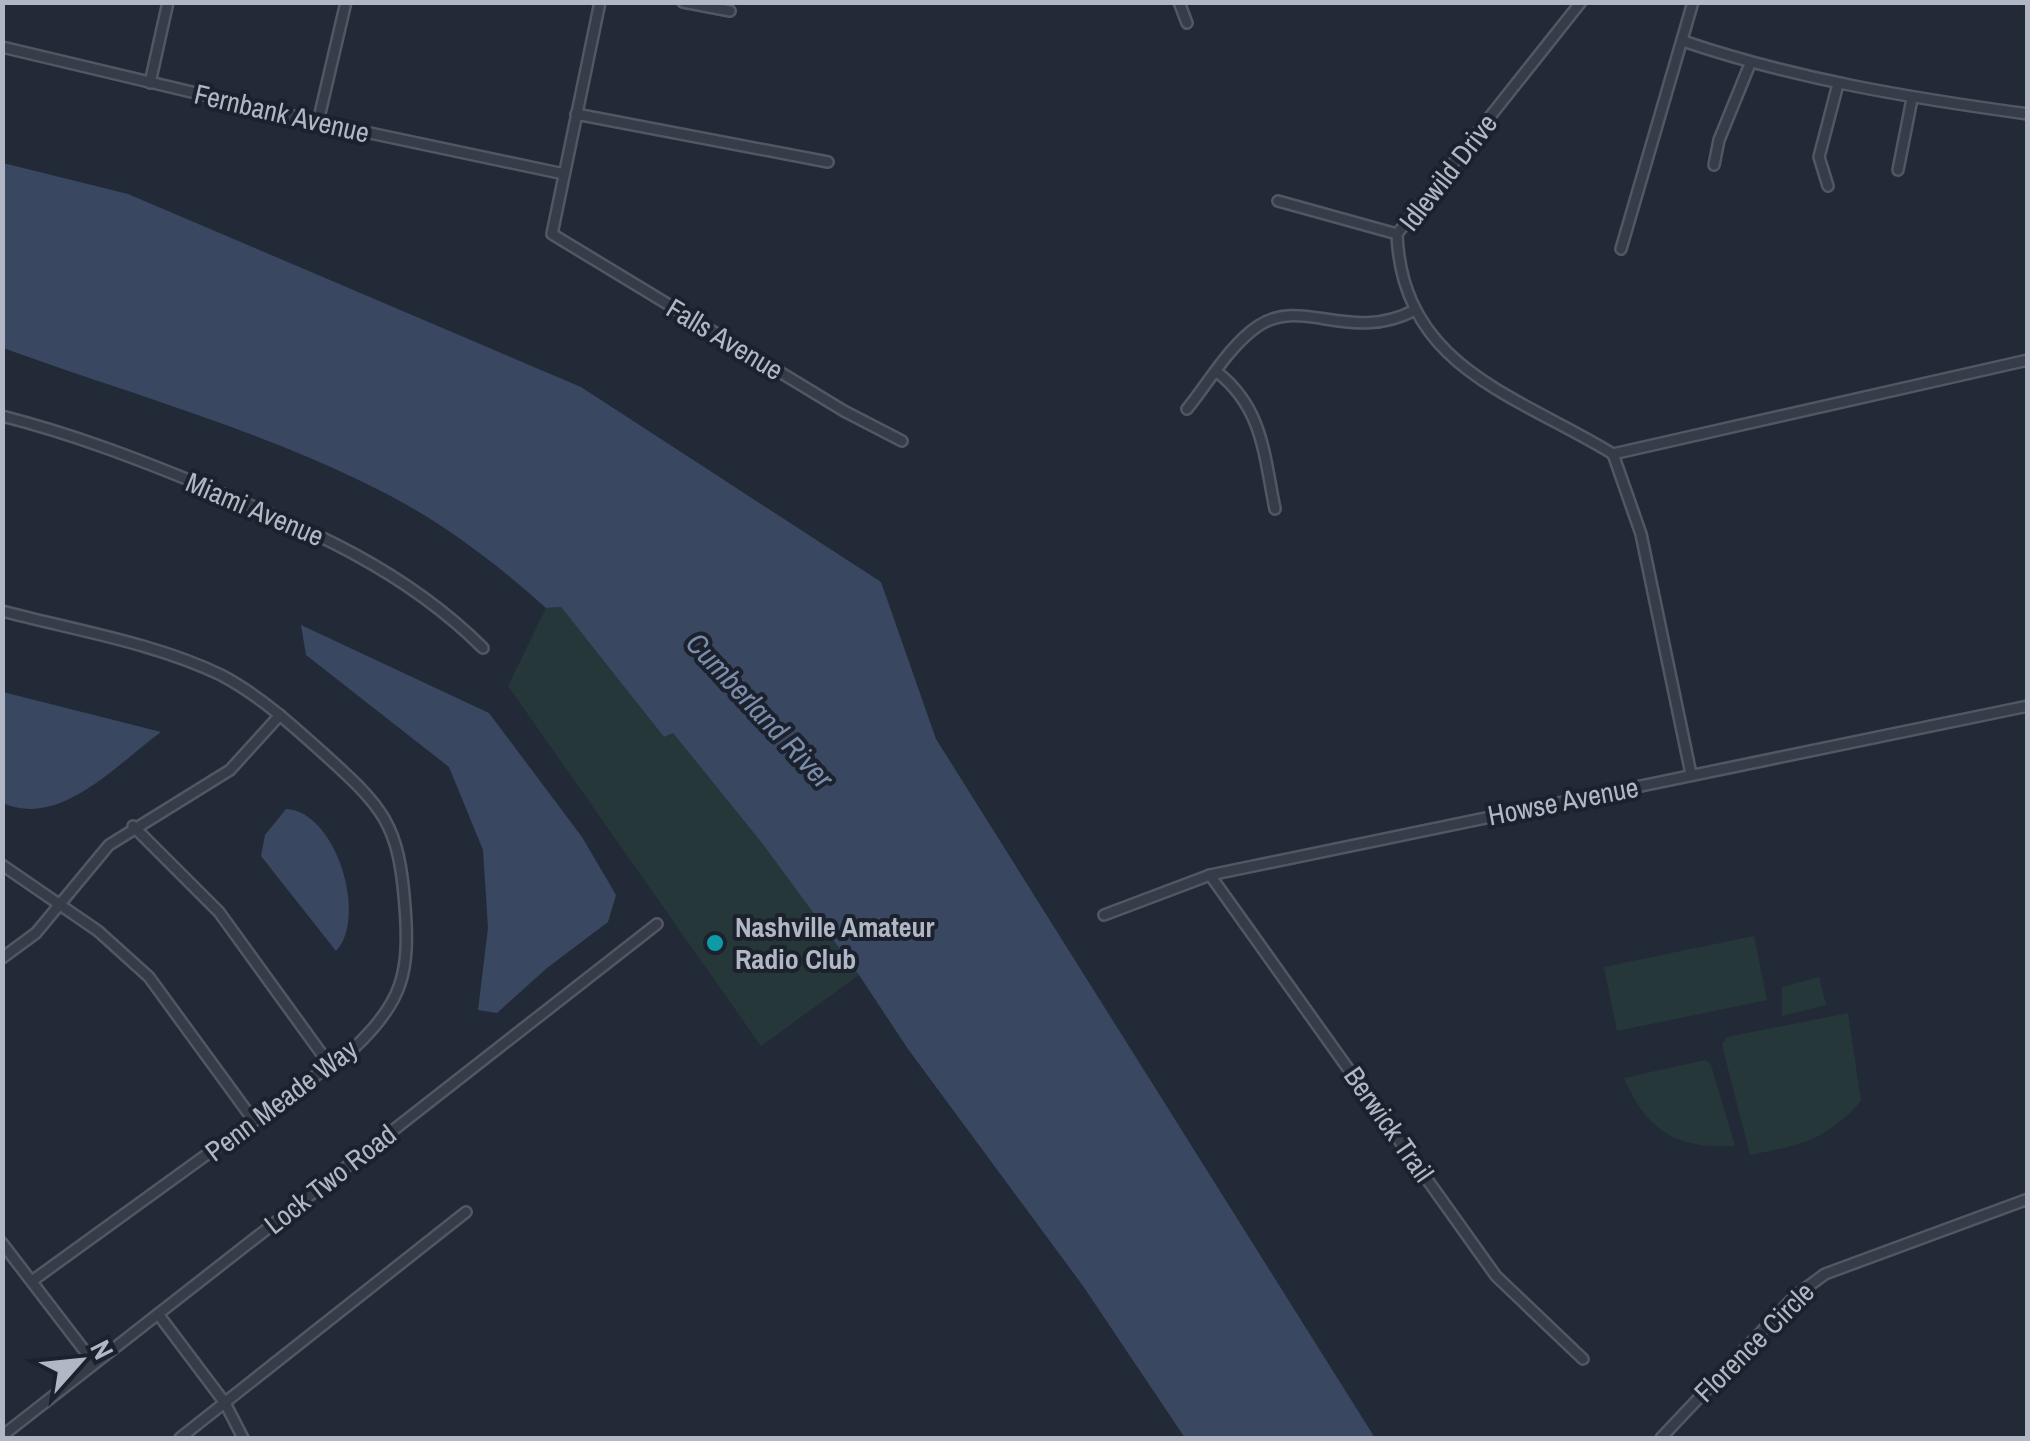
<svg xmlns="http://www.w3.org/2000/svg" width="2030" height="1441" viewBox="0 0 2030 1441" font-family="'Archivo Narrow',sans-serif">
	<rect width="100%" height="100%" fill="#232a37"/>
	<g fill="#263739">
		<path d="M 561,607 L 664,737 L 673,733 L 762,843 L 859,975 L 761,1046 L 508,686 L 546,608 Z"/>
		<path d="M 1754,936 L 1767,1000 L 1617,1031 L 1604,967 Z"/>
		<path d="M 1819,977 L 1826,1005 L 1782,1016 L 1782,987 Z"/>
		<path d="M 1848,1013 L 1861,1101 C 1825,1141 1801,1145 1750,1155 L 1722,1045 L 1727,1037 Z"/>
		<path d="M 1705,1060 L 1711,1065 L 1735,1146 C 1676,1149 1647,1131 1624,1078 Z"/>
	</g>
	<g fill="#394760">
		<path d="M 3,163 L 128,194 L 581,387 L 881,582 L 936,739 L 1375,1438 L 1185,1438 L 1083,1286 L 908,1049 L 859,975 L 762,843 L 673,733 L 664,737 L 561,607 L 546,608 C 496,563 441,521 379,490 C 261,430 127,393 3,348 Z"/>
		<path d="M 301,625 L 489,713 L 582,837 L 616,895 L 608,922 L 547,968 L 497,1013 L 478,1010 L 488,928 L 483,850 L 449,767 L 306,655 Z"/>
		<path d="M 3,692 L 161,732 C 118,763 60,829 3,803 Z"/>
		<path d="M 286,809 C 336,811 368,917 336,951 L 261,856 L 265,835 Z"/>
	</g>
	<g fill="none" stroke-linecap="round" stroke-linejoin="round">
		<defs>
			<g id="minor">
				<path d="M 600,2 L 552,234 L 844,411 L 902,441"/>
				<path d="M 683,2 L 730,11"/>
				<path d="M 1179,2 L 1187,23"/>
				<path d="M 1581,2 L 1397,234 C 1402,368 1517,395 1613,454"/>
				<path d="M 1683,41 C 1795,79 1910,98 2028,114"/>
				<path d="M 2,47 L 318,122 L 564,174"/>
				<path d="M 150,83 L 168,2"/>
				<path d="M 576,114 L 828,162"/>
				<path d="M 318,122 L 346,2"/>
				<path d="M 1714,165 L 1719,140 L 1750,64"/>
				<path d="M 1898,170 L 1912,99"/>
				<path d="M 1828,186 L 1819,157 L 1838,84"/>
				<path d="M 1278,201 L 1397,234"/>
				<path d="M 1621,249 L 1693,2"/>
				<path d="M 1217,372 C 1263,408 1264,455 1275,509"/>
				<path d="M 1187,409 C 1209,382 1229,346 1258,326 C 1302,296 1351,344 1415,310"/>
				<path d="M 2,416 C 73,434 138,459 206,487 C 307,528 404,569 483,648"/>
				<path d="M 1613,454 L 2028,360"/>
				<path d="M 1613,454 L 1641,534 L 1691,774"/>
				<path d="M 2,611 C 74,630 155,643 221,675 C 259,695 292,725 323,753 C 384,808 399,824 405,907 C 410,972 403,1002 354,1048 L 32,1281"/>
				<path d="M 133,826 L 219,912 L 329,1064"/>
				<path d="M 2,865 L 98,931 L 149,977 L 254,1121"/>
				<path d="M 1210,875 L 1496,1276 L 1583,1359"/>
				<path d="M 1104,915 L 1210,875 L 2028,706"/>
				<path d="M 2,958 L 36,933 L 109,845 L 230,770 L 280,715"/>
				<path d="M 2,1243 L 94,1363"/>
				<path d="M 158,1314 L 225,1403 L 243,1438"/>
				<path d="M 2,1436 L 657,924"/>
				<path d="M 180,1438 L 466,1212"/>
				<path d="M 1661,1438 L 1795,1296 L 1825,1274 L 2028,1199"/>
			</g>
		</defs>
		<use href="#minor" stroke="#515763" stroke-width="14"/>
		<use href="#minor" stroke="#363c48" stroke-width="9"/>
	</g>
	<circle fill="#0f9aa8" stroke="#1b212d" stroke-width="4" cx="715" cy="943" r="10"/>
	<g text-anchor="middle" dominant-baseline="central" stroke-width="8" stroke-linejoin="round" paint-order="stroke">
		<g font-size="28" fill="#b1b7c4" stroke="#1b212d">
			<text transform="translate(282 113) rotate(13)">Fernbank Avenue</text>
			<text transform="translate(1448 172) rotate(-52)">Idlewild Drive</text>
			<text transform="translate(725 339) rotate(31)">Falls Avenue</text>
			<text transform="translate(255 509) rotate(23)">Miami Avenue</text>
			<text transform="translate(1563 801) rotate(-11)">Howse Avenue</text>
			<text transform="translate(281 1100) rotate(-37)">Penn Meade Way</text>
			<text transform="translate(1389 1124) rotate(55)">Berwick Trail</text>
			<text transform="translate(330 1179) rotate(-38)">Lock Two Road</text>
			<text transform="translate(1754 1342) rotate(-45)">Florence Circle</text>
		</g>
		<g font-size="28" font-weight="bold" fill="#b1b7c4" stroke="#1b212d" text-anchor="start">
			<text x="735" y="927">Nashville Amateur<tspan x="735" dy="32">Radio Club</tspan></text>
		</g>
		<g font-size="30" font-style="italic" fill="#7b8caa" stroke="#1b212d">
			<text transform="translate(760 710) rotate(47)">Cumberland River</text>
		</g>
	</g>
	<rect width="2030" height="1441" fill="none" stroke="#b1b7c4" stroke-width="10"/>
	<g transform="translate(80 1361) rotate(63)" stroke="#1b212d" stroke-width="8" paint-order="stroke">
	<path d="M0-8L18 38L0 25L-18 38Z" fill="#b1b7c4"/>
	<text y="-15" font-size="28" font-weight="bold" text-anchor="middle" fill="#b1b7c4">N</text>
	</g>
</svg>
